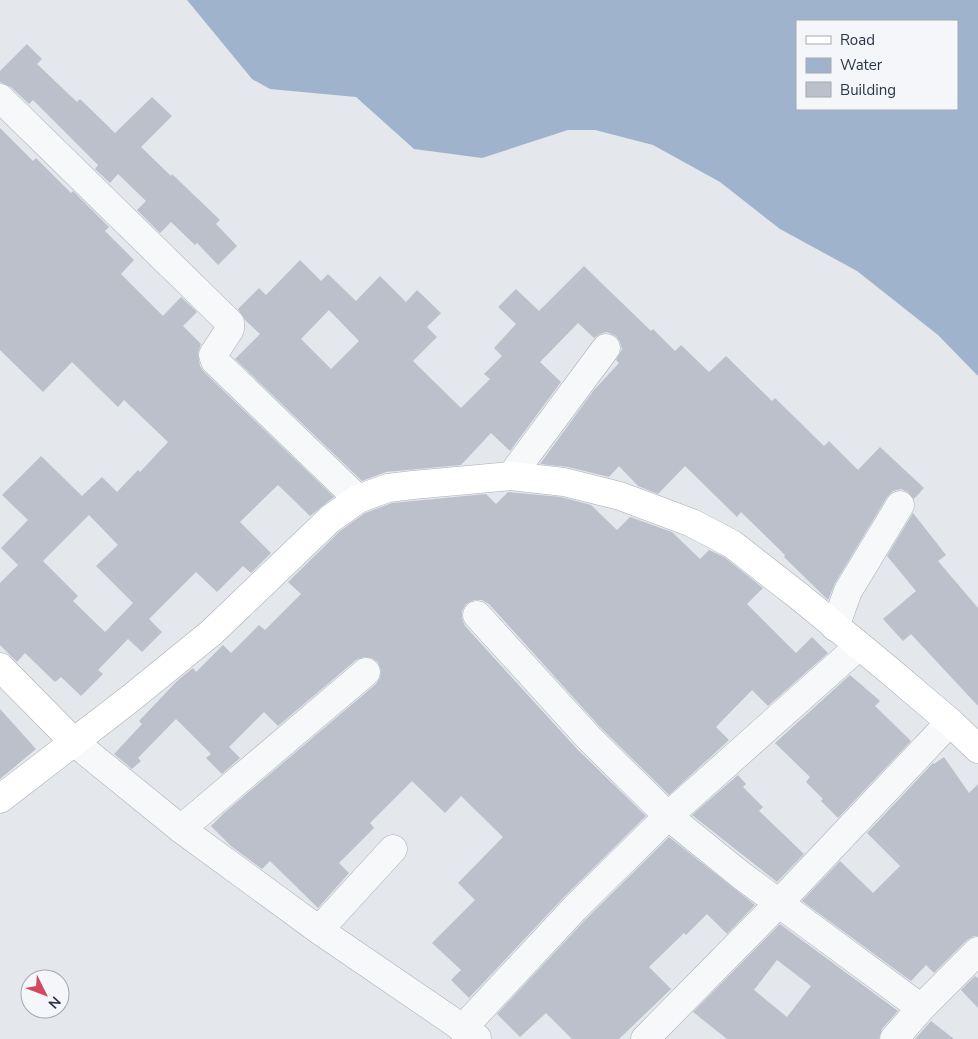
<svg xmlns="http://www.w3.org/2000/svg" width="978" height="1039" viewBox="0 0 978 1039" font-family="'Nunito Sans',sans-serif">
	<rect width="100%" height="100%" fill="#e4e7ec"/>
	<path fill="#9fb4cc" fill-rule="evenodd" d="M 187,0 L 978,0 L 978,376 L 938,335 L 857,271 L 780,229 L 720,182 L 653,145 L 595,130 L 568,130 L 482,158 L 414,149 L 356,97 L 270,89 L 252,79 ZM 797,21 L 957,21 L 957,109 L 797,109 Z"/>
	<g fill="#bbc0ca" fill-rule="evenodd">
		<path d="M 27,44 L 42,59 L 37,64 L 77,102 L 80,99 L 115,133 L 152,97 L 172,116 L 141,147 L 171,176 L 172,174 L 220,220 L 216,224 L 237,246 L 218,265 L 197,243 L 195,245 L 171,222 L 160,233 L 137,210 L 146,201 L 118,174 L 110,183 L 95,169 L 98,165 L 33,100 L 29,104 L 11,87 L 0,82 L 0,71 Z"/>
		<path d="M 0,128 L 33,161 L 36,158 L 71,193 L 73,191 L 109,227 L 105,231 L 134,260 L 121,274 L 163,316 L 181,297 L 197,312 L 183,326 L 201,344 L 198,353 L 200,366 L 204,372 L 334,497 L 310,516 L 278,485 L 240,522 L 271,553 L 251,573 L 243,566 L 217,592 L 196,572 L 149,619 L 162,632 L 142,652 L 128,639 L 98,670 L 103,674 L 81,696 L 61,677 L 55,682 L 25,653 L 17,662 L 0,645 L 0,583 L 18,565 L 1,548 L 28,520 L 2,495 L 41,456 L 82,496 L 102,477 L 117,492 L 138,470 L 140,472 L 168,442 L 124,400 L 118,407 L 72,362 L 43,392 L 0,350 ZM 89,515 L 118,545 L 96,566 L 133,603 L 105,632 L 73,601 L 78,596 L 43,561 Z"/>
		<path d="M 300,260 L 321,281 L 328,274 L 356,301 L 380,276 L 406,302 L 417,290 L 441,313 L 427,327 L 437,337 L 413,361 L 461,408 L 490,379 L 484,374 L 502,356 L 494,348 L 516,324 L 498,307 L 516,289 L 539,311 L 584,266 L 651,331 L 653,329 L 675,351 L 681,345 L 709,372 L 726,356 L 772,401 L 775,398 L 824,446 L 829,441 L 858,470 L 880,447 L 924,488 L 914,499 L 908,492 L 901,489 L 893,491 L 887,497 L 835,583 L 828,600 L 784,557 L 785,555 L 741,512 L 737,517 L 685,466 L 658,494 L 638,486 L 619,466 L 609,477 L 568,467 L 540,464 L 594,390 L 619,363 L 616,360 L 622,349 L 620,342 L 616,336 L 607,332 L 600,334 L 594,338 L 578,323 L 540,362 L 561,382 L 510,451 L 491,433 L 461,465 L 386,472 L 362,481 L 235,359 L 260,334 L 245,320 L 238,309 L 259,288 L 266,295 ZM 329,310 L 359,341 L 331,369 L 301,339 Z"/>
		<path d="M 508,492 L 561,497 L 591,505 L 617,530 L 630,517 L 672,532 L 700,559 L 709,550 L 724,557 L 763,588 L 747,604 L 796,653 L 812,637 L 828,653 L 768,706 L 752,690 L 716,727 L 729,740 L 669,795 L 600,727 L 489,604 L 482,600 L 474,600 L 466,604 L 462,611 L 462,618 L 465,626 L 577,749 L 646,816 L 564,897 L 469,998 L 451,980 L 461,970 L 432,943 L 475,900 L 458,883 L 503,837 L 461,796 L 445,813 L 412,781 L 370,823 L 374,828 L 339,863 L 349,873 L 318,908 L 270,861 L 262,869 L 231,846 L 211,826 L 224,813 L 376,684 L 380,678 L 381,670 L 378,662 L 372,658 L 364,657 L 356,660 L 278,726 L 264,712 L 229,747 L 240,758 L 222,774 L 206,758 L 211,754 L 176,719 L 138,758 L 141,761 L 132,769 L 114,754 L 142,724 L 139,721 L 177,681 L 193,668 L 196,672 L 223,645 L 231,653 L 259,625 L 265,630 L 301,594 L 288,582 L 340,531 L 365,513 L 392,503 L 486,494 L 496,504 Z"/>
		<path d="M 913,513 L 946,555 L 938,561 L 978,608 L 978,706 L 911,634 L 903,641 L 883,619 L 916,591 L 887,556 Z"/>
		<path d="M 850,675 L 880,701 L 875,706 L 911,741 L 838,818 L 821,801 L 823,799 L 806,782 L 810,777 L 775,743 Z"/>
		<path d="M 0,709 L 36,749 L 0,779 Z"/>
		<path d="M 944,757 L 969,793 L 978,784 L 978,936 L 974,936 L 967,940 L 934,973 L 926,965 L 911,981 L 802,901 L 840,861 L 873,893 L 900,866 L 867,833 L 933,763 L 934,764 Z"/>
		<path d="M 738,775 L 746,784 L 743,787 L 763,807 L 759,811 L 804,854 L 777,882 L 692,815 Z"/>
		<path d="M 669,837 L 755,905 L 727,934 L 707,914 L 686,935 L 684,933 L 649,967 L 671,989 L 619,1039 L 572,1039 L 546,1013 L 520,1037 L 497,1014 L 586,919 Z"/>
		<path d="M 780,924 L 898,1011 L 882,1029 L 879,1039 L 727,1039 L 693,1012 ZM 777,960 L 811,986 L 787,1017 L 754,990 Z"/>
		<path d="M 975,976 L 978,978 L 978,1008 L 961,990 Z"/>
		<path d="M 931,1021 L 954,1039 L 915,1039 Z"/>
	</g>
	<g fill="none" stroke-linecap="round" stroke-linejoin="round">
		<defs>
			<g id="street">
				<path d="M 0,98 L 230,323 L 230,329 L 213,355 L 215,361 L 358,499"/>
				<path d="M 511,476 L 606,348"/>
				<path d="M 477,615 L 589,738 L 668,816 L 742,876 L 921,1008"/>
				<path d="M 835,627 L 848,591 L 900,505"/>
				<path d="M 74,742 L 181,829 L 319,930 L 477,1038"/>
				<path d="M 181,829 L 366,672"/>
				<path d="M 319,930 L 393,849"/>
				<path d="M 462,1029 L 575,908 L 668,816 L 859,646"/>
				<path d="M 645,1039 L 779,903 L 950,722"/>
				<path d="M 894,1039 L 921,1008 L 978,951"/>
			</g>
			<g id="secondary">
				<path d="M 0,667 L 74,742"/>
				<path d="M 0,799 L 131,698 L 211,633 L 330,519 L 358,499 L 388,488 L 413,485 L 511,476 L 564,482 L 620,496 L 692,523 L 732,544 L 800,597 L 884,666 L 950,722 L 978,749"/>
			</g>
		</defs>
		<use href="#street" stroke="#a9aeb7" stroke-width="29"/>
		<use href="#secondary" stroke="#a9aeb7" stroke-width="29"/>
		<use href="#street" stroke="#f7f8fa" stroke-width="28"/>
		<use href="#secondary" stroke="#fff" stroke-width="28"/>
	</g>
	<rect x="796" y="20" width="162" height="90" fill="#f4f6f9" stroke="#a4a8b1"/>
	<rect x="806" y="36" width="25" height="8" fill="#ffffff" stroke="#a4a8b1"/>
	<text x="840" y="45" font-size="15" fill="#2b3445">Road</text>
	<rect x="806" y="58" width="25" height="15" fill="#9fb4cc" stroke="#a4a8b1"/>
	<text x="840" y="70" font-size="15" fill="#2b3445">Water</text>
	<rect x="806" y="82" width="25" height="15" fill="#bbc0ca" stroke="#a4a8b1"/>
	<text x="840" y="95" font-size="15" fill="#2b3445">Building</text>
	<g transform="translate(45 994) rotate(132)"><circle r="24" fill="#f4f6f9" stroke="#a4a8b1"/>
	<path d="M0-4L9 19L0 12L-9 19Z" fill="#d1495b"/>
	<text y="-8" font-size="14" font-weight="bold" text-anchor="middle" fill="#2b3445">N</text>
	</g>
</svg>
